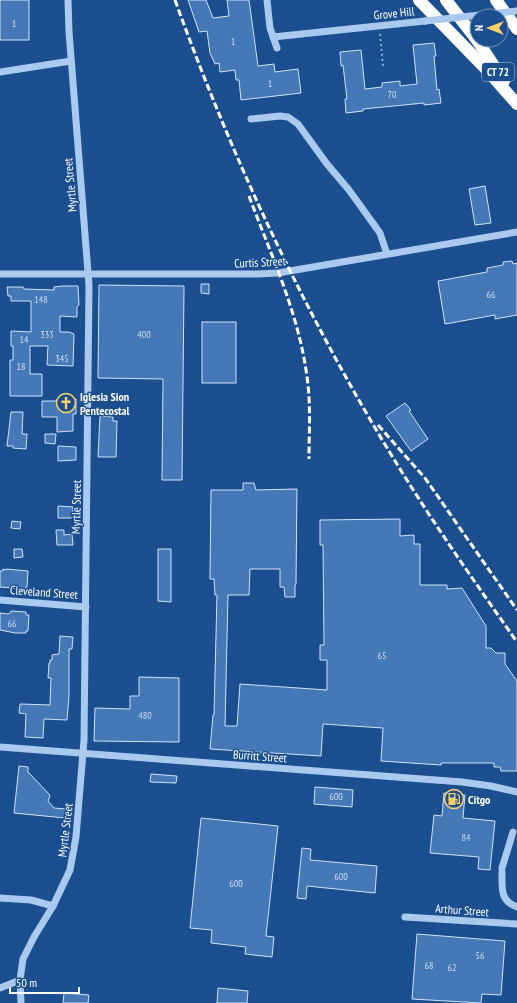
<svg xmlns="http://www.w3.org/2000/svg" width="517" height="1003" viewBox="0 0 517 1003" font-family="'PT Sans Narrow',sans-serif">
	<rect width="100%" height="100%" fill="#1b4f8f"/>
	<g fill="#4478b7" stroke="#cfe3fa">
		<rect x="0" y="0" width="29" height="40"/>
		<path d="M 188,0 L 206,0 L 213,18 L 229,16 L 227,0 L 249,0 L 258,66 L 274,64 L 275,72 L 298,69 L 301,93 L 241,100 L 239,80 L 236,80 L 235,70 L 220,72 L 219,63 L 215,64 L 210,53 L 207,31 L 199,32 Z"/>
		<path d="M 434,43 L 436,56 L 434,56 L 437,90 L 439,89 L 441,103 L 424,105 L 424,103 L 363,109 L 363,111 L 346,113 L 345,99 L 347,99 L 343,65 L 341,66 L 340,52 L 361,50 L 365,89 L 382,87 L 382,83 L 400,81 L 400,86 L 417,84 L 413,45 Z"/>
		<path d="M 485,186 L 491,223 L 475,225 L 469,189 Z"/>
		<path d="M 512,261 L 513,264 L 517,263 L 517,315 L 495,319 L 495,315 L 445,324 L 438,281 L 487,272 L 487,268 L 503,265 L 503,262 Z"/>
		<path d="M 201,284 L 209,284 L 209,294 L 201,293 Z"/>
		<path d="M 99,285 L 184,286 L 182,480 L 162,480 L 163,379 L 98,378 Z"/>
		<path d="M 62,286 L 78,286 L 79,305 L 77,307 L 77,317 L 60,316 L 60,332 L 69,332 L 74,334 L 73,366 L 47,365 L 48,346 L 30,346 L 30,374 L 42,374 L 42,396 L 10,396 L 10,360 L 13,360 L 13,346 L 11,346 L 11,331 L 31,332 L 31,301 L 11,301 L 11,296 L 8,296 L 7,287 L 23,287 L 24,289 L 54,290 L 54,287 Z"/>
		<rect x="202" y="322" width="34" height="61"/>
		<path d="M 57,399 L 76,399 L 76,414 L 73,414 L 73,431 L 57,432 L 57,417 L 42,417 L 42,401 L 57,401 Z"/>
		<path d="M 405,403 L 411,410 L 409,411 L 428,439 L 411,451 L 386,416 Z"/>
		<path d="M 11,412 L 23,412 L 22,434 L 27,434 L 26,449 L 13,448 L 13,446 L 7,446 Z"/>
		<path d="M 100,416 L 113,417 L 113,421 L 117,421 L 116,457 L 98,457 Z"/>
		<path d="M 45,434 L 56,434 L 55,444 L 45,443 Z"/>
		<path d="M 58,446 L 76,447 L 76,460 L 58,461 Z"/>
		<path d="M 243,483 L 254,483 L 256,490 L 297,489 L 296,584 L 295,585 L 295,597 L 285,597 L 284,587 L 280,587 L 280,569 L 250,569 L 249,595 L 228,595 L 225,726 L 237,726 L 240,684 L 327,690 L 327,660 L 320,660 L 320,645 L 324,645 L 323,545 L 320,545 L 320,520 L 400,519 L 400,536 L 414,535 L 414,544 L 420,544 L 420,585 L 447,585 L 447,589 L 462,588 L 486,626 L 486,648 L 491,648 L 496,653 L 505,653 L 505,664 L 517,681 L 517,771 L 501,771 L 500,767 L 494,767 L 494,763 L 441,763 L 441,765 L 381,761 L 383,728 L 323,724 L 321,756 L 210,749 L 213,715 L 214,715 L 217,595 L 215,595 L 214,579 L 210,579 L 211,490 L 243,490 Z"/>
		<path d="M 58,506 L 73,507 L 73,518 L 58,518 Z"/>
		<path d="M 12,521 L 21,522 L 20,529 L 11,528 Z"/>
		<path d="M 56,530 L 64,530 L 64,535 L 72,534 L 73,545 L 57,545 Z"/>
		<path d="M 14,549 L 22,549 L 23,557 L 14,558 Z"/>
		<path d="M 158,549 L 171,549 L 171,602 L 158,601 Z"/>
		<path d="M 3,569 L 6,570 L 6,569 L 28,571 L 27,587 L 26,587 L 25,589 L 0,587 L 0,571 L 3,571 Z"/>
		<path d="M 11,611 L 26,612 L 26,615 L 29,615 L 28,631 L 26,631 L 26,633 L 15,633 L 0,630 L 0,613 L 8,614 L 10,613 Z"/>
		<path d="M 60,636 L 73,637 L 72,649 L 69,649 L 69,695 L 67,720 L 44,719 L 43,738 L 25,737 L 26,714 L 19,713 L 20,704 L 50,705 L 51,678 L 48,678 L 49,663 L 50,663 L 50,660 L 52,660 L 52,655 L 59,654 Z"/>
		<path d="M 139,677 L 179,678 L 179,742 L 94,741 L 95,708 L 130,709 L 130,696 L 139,696 Z"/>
		<path d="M 19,766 L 28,767 L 28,772 L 49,794 L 50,796 L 48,801 L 54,808 L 66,809 L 65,818 L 14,813 Z"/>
		<path d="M 151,774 L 177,776 L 176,783 L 150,782 Z"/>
		<path d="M 315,787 L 353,790 L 352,807 L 314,804 Z"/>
		<path d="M 444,793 L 465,795 L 463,818 L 495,821 L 490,870 L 478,869 L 479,857 L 430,853 L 434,815 L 442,816 Z"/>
		<path d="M 201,818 L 278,826 L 266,936 L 274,937 L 272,957 L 245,954 L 246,947 L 211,943 L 212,930 L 190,928 Z"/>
		<path d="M 302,848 L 311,849 L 310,860 L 377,866 L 375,893 L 307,886 L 306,899 L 297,898 Z"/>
		<path d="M 417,934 L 505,941 L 501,995 L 482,994 L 481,1003 L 412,999 Z"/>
		<path d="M 218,988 L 248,991 L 247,1003 L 217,1003 Z"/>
		<path d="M 64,993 L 89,995 L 88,1003 L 63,1003 Z"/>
	</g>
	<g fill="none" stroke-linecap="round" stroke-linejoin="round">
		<path stroke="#a9c9ee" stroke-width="1.5" stroke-dasharray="2 3" stroke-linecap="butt" d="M 380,34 L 383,66"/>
		<g stroke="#a9c9ee" stroke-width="7">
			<path d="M 267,0 L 270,28 L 277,48"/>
			<path d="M 273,37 L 425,21"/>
			<path d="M 0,72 L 71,61"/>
			<path d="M 251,119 L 280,116 L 288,117 L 298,124 L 327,164 L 349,190 L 380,233 L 387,254"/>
			<path d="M 0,274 L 258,274 L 278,273 L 517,232"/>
			<path d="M 0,600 L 86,607"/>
			<path d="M 0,747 L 462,782 L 491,786 L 517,792"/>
			<path d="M 502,868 L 513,832"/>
			<path d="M 502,872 C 502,888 500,901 517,907"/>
			<path d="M 0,898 L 31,900 L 53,906"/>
			<path d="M 405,917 L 517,924"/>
			<path d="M 0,988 L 20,980"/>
			<path d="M 21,1003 L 20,980 L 23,959 L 34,937 L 53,906 L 70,870 L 76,837 L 84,740 L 89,285 L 69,32 L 68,0"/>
		</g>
		<g stroke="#fff" stroke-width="12">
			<path d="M 419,0 L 487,70 L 517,104"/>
			<path d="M 446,0 L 477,40"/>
			<path d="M 496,0 L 517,29"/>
			<path d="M 477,40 L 504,81"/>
		</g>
		<g stroke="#fff" stroke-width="3" stroke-dasharray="7 3" stroke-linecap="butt">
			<path d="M 175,0 C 232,158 304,312 392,456 C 431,520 474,581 517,642"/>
			<path d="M 249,196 C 271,255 299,314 307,377 C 311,404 309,432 309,459"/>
			<path d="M 378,425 L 425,478 L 517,610"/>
		</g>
		<path stroke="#a9c9ee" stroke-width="7" d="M 425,21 L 517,11"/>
	</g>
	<defs>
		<symbol id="church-ring" viewBox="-11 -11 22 22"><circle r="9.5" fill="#1b4f8f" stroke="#ffd166" stroke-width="1.5"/><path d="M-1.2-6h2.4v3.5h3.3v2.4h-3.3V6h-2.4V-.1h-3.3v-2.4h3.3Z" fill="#ffd166"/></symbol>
		<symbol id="fuel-ring" viewBox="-11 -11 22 22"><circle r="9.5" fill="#1b4f8f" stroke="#ffd166" stroke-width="1.5"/><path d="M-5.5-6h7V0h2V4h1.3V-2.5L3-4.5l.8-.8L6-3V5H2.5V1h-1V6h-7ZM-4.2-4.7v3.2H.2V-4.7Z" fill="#ffd166"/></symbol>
	</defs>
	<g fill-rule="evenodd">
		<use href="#church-ring" x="55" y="392" width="22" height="22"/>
		<use href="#fuel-ring" x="443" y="788" width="22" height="22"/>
	</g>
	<g text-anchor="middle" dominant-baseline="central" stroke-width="3" stroke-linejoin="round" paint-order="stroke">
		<g font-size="10" fill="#d0dded">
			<text x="14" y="23">1</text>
			<text x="233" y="41">1</text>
			<text x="270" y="83">1</text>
			<text x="392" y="94">70</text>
			<text x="491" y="294">66</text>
			<text x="41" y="299">148</text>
			<text x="47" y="334">333</text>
			<text x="144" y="334">400</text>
			<text x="24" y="339">14</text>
			<text x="62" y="358">345</text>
			<text x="21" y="366">18</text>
			<text x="12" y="623">66</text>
			<text x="382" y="655">65</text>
			<text x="145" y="715">480</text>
			<text x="336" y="796">600</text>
			<text x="466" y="837">84</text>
			<text x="341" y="876">600</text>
			<text x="236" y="883">600</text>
			<text x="480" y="955">56</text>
			<text x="429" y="965">68</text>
			<text x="452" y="967">62</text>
		</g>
		<rect fill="#1b4f8f" stroke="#bbcadd" stroke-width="1" x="482" y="63" width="32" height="18" rx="3"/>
		<g font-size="11" font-weight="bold" fill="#fff">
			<text x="498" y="72">CT 72</text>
		</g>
		<g font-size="12" fill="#fff" stroke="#1b4f8f">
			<text transform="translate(394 13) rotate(-6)">Grove Hill</text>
			<text transform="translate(70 185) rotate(-95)">Myrtle Street</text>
			<text transform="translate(260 262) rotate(-3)">Curtis Street</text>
			<text transform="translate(76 507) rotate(-89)">Myrtle Street</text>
			<text transform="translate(44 592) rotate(4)">Cleveland Street</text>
			<text transform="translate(260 756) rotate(4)">Burritt Street</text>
			<text transform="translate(65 830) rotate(-83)">Myrtle Street</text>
			<text transform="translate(462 910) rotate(4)">Arthur Street</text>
		</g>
		<g font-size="12" font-weight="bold" fill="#fff" stroke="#1b4f8f" text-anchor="start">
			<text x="80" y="396">Iglesia Sion<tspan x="80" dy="14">Pentecostal</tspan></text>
			<text x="468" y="799">Citgo</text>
		</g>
	</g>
	<g transform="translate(489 28) rotate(270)"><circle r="19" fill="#1b4f8f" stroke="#7695bc"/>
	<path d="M0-3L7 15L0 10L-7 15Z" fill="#ffd166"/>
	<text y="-6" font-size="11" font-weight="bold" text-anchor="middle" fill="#ffffff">N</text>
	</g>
	<path d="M10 987v6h69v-6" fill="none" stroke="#ffffff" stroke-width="2"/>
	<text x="16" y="987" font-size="12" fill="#ffffff" stroke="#1b4f8f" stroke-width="3" paint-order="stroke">50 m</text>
</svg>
